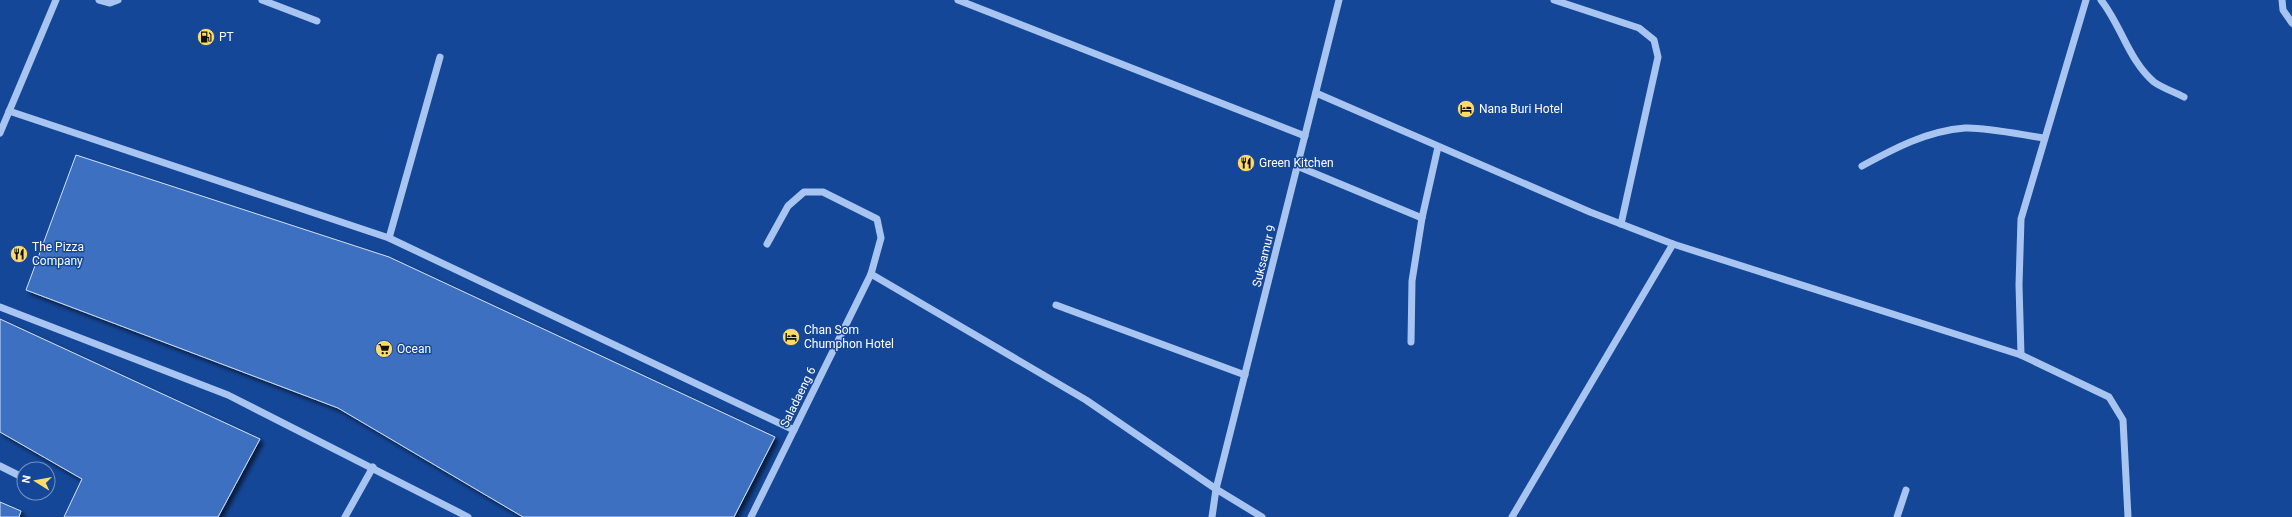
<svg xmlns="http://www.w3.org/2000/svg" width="2292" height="517" viewBox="0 0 2292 517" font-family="Roboto,sans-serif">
	<defs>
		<filter id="shadow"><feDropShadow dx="3.5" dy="3.5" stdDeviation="2" flood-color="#0009"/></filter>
	</defs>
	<rect width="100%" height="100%" fill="#154798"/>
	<g fill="#3d70c0" stroke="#cfe1fd" filter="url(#shadow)">
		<path d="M 76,155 L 389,257 L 775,437 L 734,517 L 523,517 L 338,408 L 26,290 Z"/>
		<path d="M 0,319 L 260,439 L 218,517 L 64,517 L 82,479 L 0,432 Z"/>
		<path d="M 0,502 L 21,511 L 19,517 L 0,517 Z"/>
	</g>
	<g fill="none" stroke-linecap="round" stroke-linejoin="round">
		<g stroke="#a8c5f2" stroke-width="7">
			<path d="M 99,0 L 110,3 L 118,0"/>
			<path d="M 262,0 L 317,21"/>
			<path d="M 958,0 L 1305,136"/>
			<path d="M 1554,0 L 1639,28 L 1654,40 L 1658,57 L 1621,224"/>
			<path d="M 2101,0 C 2121,25 2129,61 2154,82 C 2162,88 2175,92 2184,97"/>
			<path d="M 2282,0 L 2283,10 L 2292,23"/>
			<path d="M 1316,93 L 1590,212 L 1673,244 L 2021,355 L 2109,397 L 2123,420 L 2128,517"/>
			<path d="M 9,111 L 389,238 L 794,430"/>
			<path d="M 0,133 L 56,0"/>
			<path d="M 1297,166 L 1422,218"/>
			<path d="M 1862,166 C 1895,148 1927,131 1965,128 C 1985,127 2023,135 2044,138"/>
			<path d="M 389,238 L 440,57"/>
			<path d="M 871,274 L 1086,400 L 1216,489 L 1262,517"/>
			<path d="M 1056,305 L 1245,375"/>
			<path d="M 0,307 L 228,395 L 468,517"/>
			<path d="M 1411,342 L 1412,281 L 1422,218 L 1438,147"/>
			<path d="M 2021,355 L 2019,285 L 2021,219 L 2086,0"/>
			<path d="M 0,466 L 24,478"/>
			<path d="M 345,517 L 373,467"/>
			<path d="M 751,517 L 871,274 L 881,238 L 877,219 L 823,192 L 804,192 L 788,206 L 767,244"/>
			<path d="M 1212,517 L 1216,489 L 1339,0"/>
			<path d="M 1512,517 L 1673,244"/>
			<path d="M 1897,517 L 1906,490"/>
		</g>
	</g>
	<defs>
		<symbol id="fuel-disc" viewBox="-11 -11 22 22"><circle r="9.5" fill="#ffdc69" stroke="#154798"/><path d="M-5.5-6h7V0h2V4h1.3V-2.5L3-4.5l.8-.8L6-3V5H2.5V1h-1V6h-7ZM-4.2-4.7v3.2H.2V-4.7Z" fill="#111"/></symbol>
		<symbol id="hotel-disc" viewBox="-11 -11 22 22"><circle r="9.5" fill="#ffdc69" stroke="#154798"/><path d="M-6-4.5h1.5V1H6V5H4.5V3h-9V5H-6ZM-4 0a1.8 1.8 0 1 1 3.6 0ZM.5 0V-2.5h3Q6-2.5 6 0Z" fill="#111"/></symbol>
		<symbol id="restaurant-disc" viewBox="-11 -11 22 22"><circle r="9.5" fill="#ffdc69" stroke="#154798"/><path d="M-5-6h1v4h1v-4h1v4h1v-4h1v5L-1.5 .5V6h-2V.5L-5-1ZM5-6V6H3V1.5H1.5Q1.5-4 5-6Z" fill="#111"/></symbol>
		<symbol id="supermarket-disc" viewBox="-11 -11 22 22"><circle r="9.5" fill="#ffdc69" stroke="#154798"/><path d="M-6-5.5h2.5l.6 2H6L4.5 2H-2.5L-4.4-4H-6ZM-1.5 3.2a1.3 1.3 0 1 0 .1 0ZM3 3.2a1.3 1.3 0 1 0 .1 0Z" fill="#111"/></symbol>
	</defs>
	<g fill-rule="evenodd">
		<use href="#fuel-disc" x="196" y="27" width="20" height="20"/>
		<use href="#hotel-disc" x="1456" y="99" width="20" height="20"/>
		<use href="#restaurant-disc" x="1236" y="153" width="20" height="20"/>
		<use href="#restaurant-disc" x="9" y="244" width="20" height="20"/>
		<use href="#hotel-disc" x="781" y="327" width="20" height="20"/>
		<use href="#supermarket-disc" x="374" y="339" width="20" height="20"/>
	</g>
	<g text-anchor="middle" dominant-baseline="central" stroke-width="3" stroke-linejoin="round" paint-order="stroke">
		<g font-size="12" fill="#fff" stroke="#154798" text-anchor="start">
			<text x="219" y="37">PT</text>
			<text x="1479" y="109">Nana Buri Hotel</text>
			<text x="1259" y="163">Green Kitchen</text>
			<text x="32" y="247">The Pizza<tspan x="32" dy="14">Company</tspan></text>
			<text x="804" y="330">Chan Som<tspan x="804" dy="14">Chumphon Hotel</tspan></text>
			<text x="397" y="349">Ocean</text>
		</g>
		<g font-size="12" fill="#fff" stroke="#154798">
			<text transform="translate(1264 256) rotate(-76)">Suksamur 9</text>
			<text transform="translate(798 397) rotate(-64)">Saladaeng 6</text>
		</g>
	</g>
	<g transform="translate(36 481) rotate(281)"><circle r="19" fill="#154798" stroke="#7391c1"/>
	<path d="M0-3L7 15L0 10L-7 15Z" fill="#ffdc69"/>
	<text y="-6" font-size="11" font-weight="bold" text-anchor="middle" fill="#ffffff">N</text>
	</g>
</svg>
